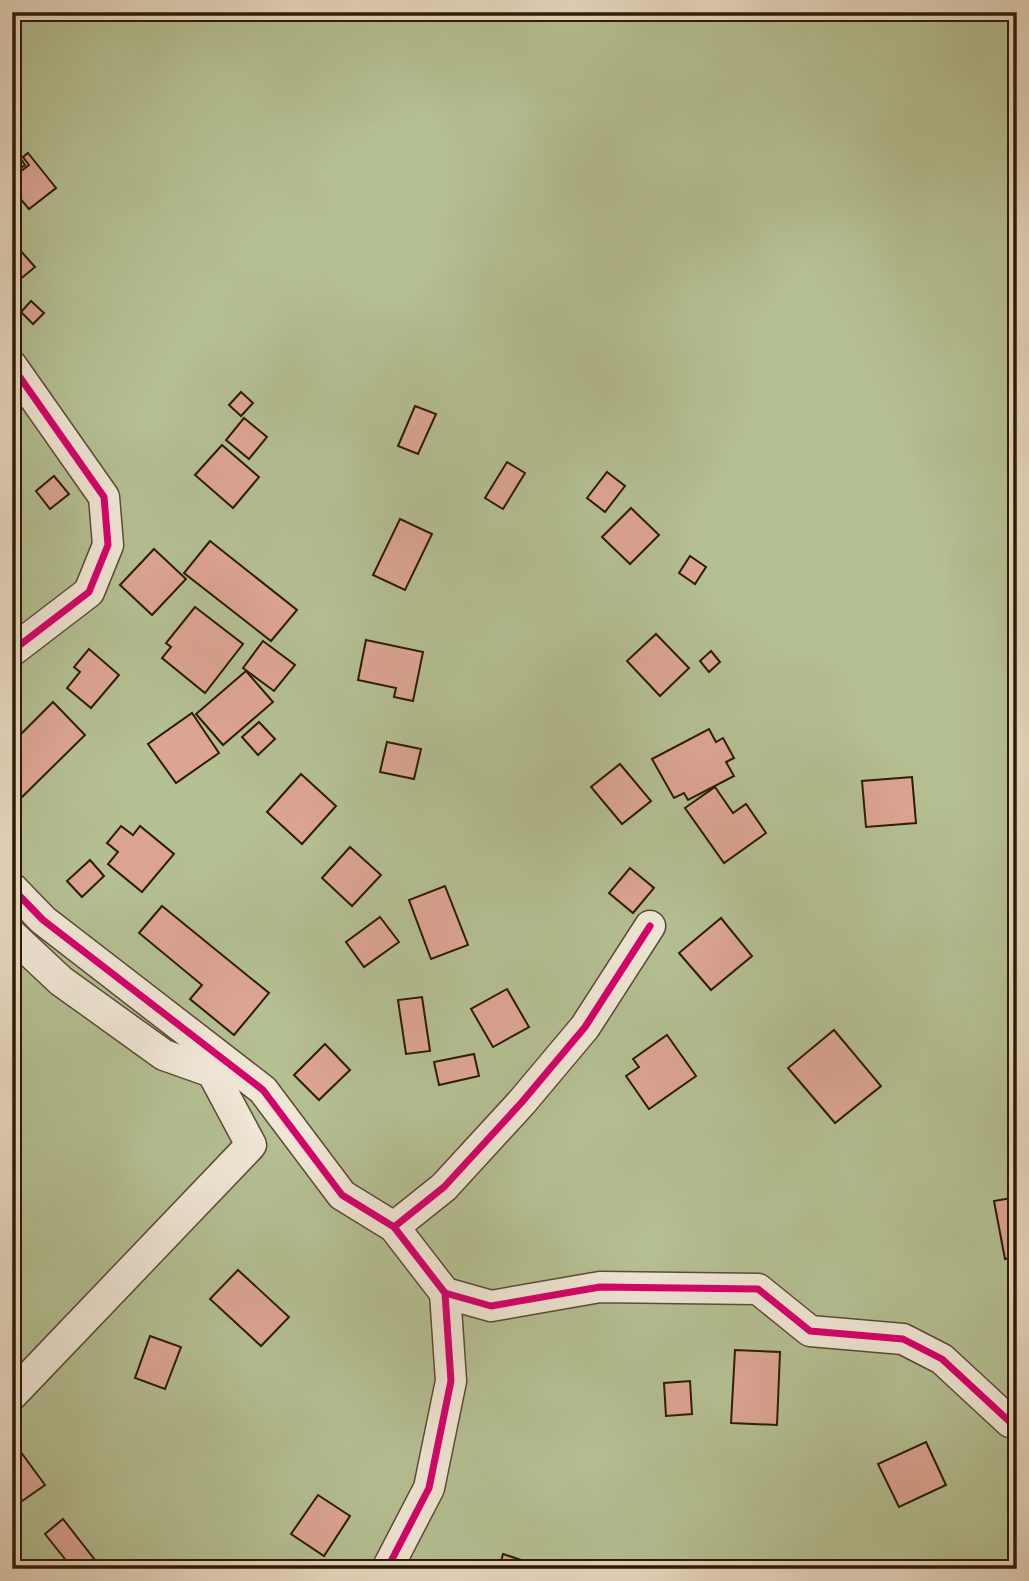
<svg xmlns="http://www.w3.org/2000/svg" width="1029" height="1581" viewBox="0 0 1029 1581" font-family="'IM FELL Great Primer',serif">
	<rect width="100%" height="100%" fill="#e7d8bf"/>
	<filter id="stains"><feTurbulence type="fractalNoise" baseFrequency=".00286" numOctaves="4"/><feColorMatrix values="0 0 0 0 .2 0 0 0 0 .09 0 0 0 0 .02 0 0 0 .5 -.17"/></filter>
	<radialGradient id="worn" r=".72"><stop offset=".6" stop-color="#630" stop-opacity="0"/><stop offset="1" stop-color="#630" stop-opacity=".3"/></radialGradient>
	<rect fill="#b4bf92" stroke="#706d4c" stroke-width="2" x="12" y="12" width="1005" height="1557"/>
	<g fill="#dca593" stroke="#2d1b06" stroke-width="2">
		<path d="M 12,146 L 25,165 L 12,174 Z"/>
		<path d="M 28,153 L 56,188 L 29,209 L 12,189 L 12,178 L 29,165 L 23,157 Z"/>
		<path d="M 12,241 L 35,267 L 12,286 Z"/>
		<path d="M 31,301 L 44,313 L 33,324 L 21,312 Z"/>
		<path d="M 241,392 L 253,403 L 241,416 L 229,405 Z"/>
		<path d="M 415,406 L 436,414 L 418,454 L 398,446 Z"/>
		<path d="M 244,418 L 267,437 L 249,459 L 226,440 Z"/>
		<path d="M 222,445 L 259,477 L 233,508 L 195,475 Z"/>
		<path d="M 507,462 L 525,473 L 503,509 L 485,498 Z"/>
		<path d="M 607,472 L 625,486 L 605,512 L 587,498 Z"/>
		<path d="M 54,476 L 69,494 L 50,509 L 36,491 Z"/>
		<path d="M 631,508 L 659,535 L 630,564 L 602,537 Z"/>
		<path d="M 400,519 L 432,534 L 405,590 L 373,575 Z"/>
		<path d="M 210,541 L 297,610 L 271,641 L 184,573 Z"/>
		<path d="M 154,549 L 186,579 L 152,615 L 120,585 Z"/>
		<path d="M 690,556 L 706,567 L 695,584 L 679,573 Z"/>
		<path d="M 195,607 L 243,644 L 205,693 L 162,658 L 171,647 L 166,643 Z"/>
		<path d="M 656,634 L 689,668 L 660,696 L 627,661 Z"/>
		<path d="M 366,640 L 423,652 L 413,701 L 394,697 L 396,688 L 358,680 Z"/>
		<path d="M 263,641 L 295,665 L 274,691 L 243,668 Z"/>
		<path d="M 89,649 L 119,675 L 91,708 L 67,688 L 80,672 L 74,667 Z"/>
		<path d="M 711,651 L 720,662 L 709,672 L 700,661 Z"/>
		<path d="M 246,671 L 273,702 L 223,745 L 196,714 Z"/>
		<path d="M 53,702 L 85,735 L 20,799 L 12,791 L 12,743 Z"/>
		<path d="M 192,713 L 219,753 L 176,783 L 148,744 Z"/>
		<path d="M 259,722 L 275,739 L 258,755 L 242,737 Z"/>
		<path d="M 709,729 L 716,742 L 723,738 L 734,758 L 726,762 L 734,776 L 688,800 L 684,793 L 674,798 L 652,759 Z"/>
		<path d="M 387,742 L 421,749 L 414,779 L 380,772 Z"/>
		<path d="M 620,764 L 651,801 L 622,824 L 591,787 Z"/>
		<path d="M 301,774 L 336,806 L 302,844 L 267,812 Z"/>
		<path d="M 912,777 L 916,823 L 866,827 L 862,781 Z"/>
		<path d="M 715,787 L 733,813 L 746,804 L 766,833 L 724,863 L 685,808 Z"/>
		<path d="M 121,826 L 133,835 L 140,826 L 174,854 L 142,892 L 108,864 L 118,852 L 107,843 Z"/>
		<path d="M 350,847 L 381,875 L 352,906 L 322,878 Z"/>
		<path d="M 90,860 L 104,876 L 82,897 L 67,881 Z"/>
		<path d="M 630,868 L 654,888 L 633,913 L 609,893 Z"/>
		<path d="M 445,886 L 468,945 L 431,959 L 409,900 Z"/>
		<path d="M 162,906 L 269,993 L 234,1035 L 190,999 L 202,985 L 139,933 Z"/>
		<path d="M 380,917 L 399,942 L 364,967 L 346,942 Z"/>
		<path d="M 721,918 L 752,956 L 711,990 L 679,953 Z"/>
		<path d="M 507,989 L 529,1027 L 493,1047 L 471,1009 Z"/>
		<path d="M 422,997 L 430,1051 L 406,1054 L 398,1000 Z"/>
		<path d="M 834,1030 L 881,1086 L 835,1123 L 788,1068 Z"/>
		<path d="M 667,1035 L 696,1076 L 649,1109 L 626,1076 L 639,1067 L 633,1059 Z"/>
		<path d="M 325,1044 L 350,1070 L 319,1100 L 294,1075 Z"/>
		<path d="M 474,1054 L 479,1076 L 439,1085 L 434,1062 Z"/>
		<path d="M 1017,1197 L 1017,1257 L 1005,1259 L 994,1201 Z"/>
		<path d="M 238,1270 L 289,1317 L 261,1346 L 210,1299 Z"/>
		<path d="M 150,1336 L 181,1347 L 165,1389 L 135,1378 Z"/>
		<path d="M 735,1350 L 780,1352 L 777,1425 L 731,1423 Z"/>
		<path d="M 690,1381 L 692,1414 L 666,1416 L 664,1383 Z"/>
		<path d="M 12,1440 L 45,1485 L 12,1508 Z"/>
		<path d="M 926,1442 L 946,1485 L 899,1507 L 878,1464 Z"/>
		<path d="M 318,1495 L 350,1516 L 324,1556 L 291,1534 Z"/>
		<path d="M 63,1519 L 102,1569 L 73,1569 L 45,1534 Z"/>
		<path d="M 503,1554 L 530,1563 L 529,1569 L 499,1569 Z"/>
	</g>
	<g fill="none" stroke-linecap="round" stroke-linejoin="round">
		<defs>
			<g id="minor">
				<path d="M 12,366 L 104,497 L 108,545 L 89,592 L 12,651"/>
				<path d="M 12,888 L 43,920 L 263,1090 L 342,1195 L 394,1227 L 445,1293 L 451,1381 L 429,1488 L 387,1569"/>
				<path d="M 12,935 L 61,981 L 164,1055 L 212,1072 L 251,1145 L 12,1395"/>
				<path d="M 394,1227 L 444,1187 L 522,1102 L 585,1027 L 650,926"/>
				<path d="M 445,1293 L 491,1306 L 600,1287 L 758,1289 L 810,1331 L 903,1339 L 942,1359 L 1010,1422"/>
			</g>
		</defs>
		<use href="#minor" stroke="#5c4a34" stroke-width="33"/>
		<use href="#minor" stroke="#efe6d5" stroke-width="30"/>
		<defs>
			<g id="cycleway">
				<path d="M 12,366 L 104,497 L 108,545 L 89,592 L 12,651"/>
				<path d="M 12,888 L 43,920 L 263,1090 L 342,1195 L 394,1227 L 445,1293 L 451,1381 L 429,1488 L 387,1569"/>
				<path d="M 394,1227 L 444,1187 L 522,1102 L 585,1027 L 650,926"/>
				<path d="M 445,1293 L 491,1306 L 600,1287 L 758,1289 L 810,1331 L 903,1339 L 942,1359 L 1010,1422"/>
			</g>
		</defs>
		<use href="#cycleway" stroke="#efe6d5" stroke-width="11"/>
		<use href="#cycleway" stroke="#d6006c" stroke-width="7"/>
	</g>
	<rect width="1029" height="1581" fill="none" stroke="#e7d8bf" stroke-width="42"/>
	<rect x="14" y="14" width="1001" height="1553" fill="none" stroke="#2d1b06" stroke-width="3.5"/>
	<rect x="21" y="21" width="987" height="1539" fill="none" stroke="#2d1b06" stroke-width="2"/>
	<rect width="100%" height="100%" filter="url(#stains)"/>
	<rect width="100%" height="100%" fill="url(#worn)"/>
</svg>
